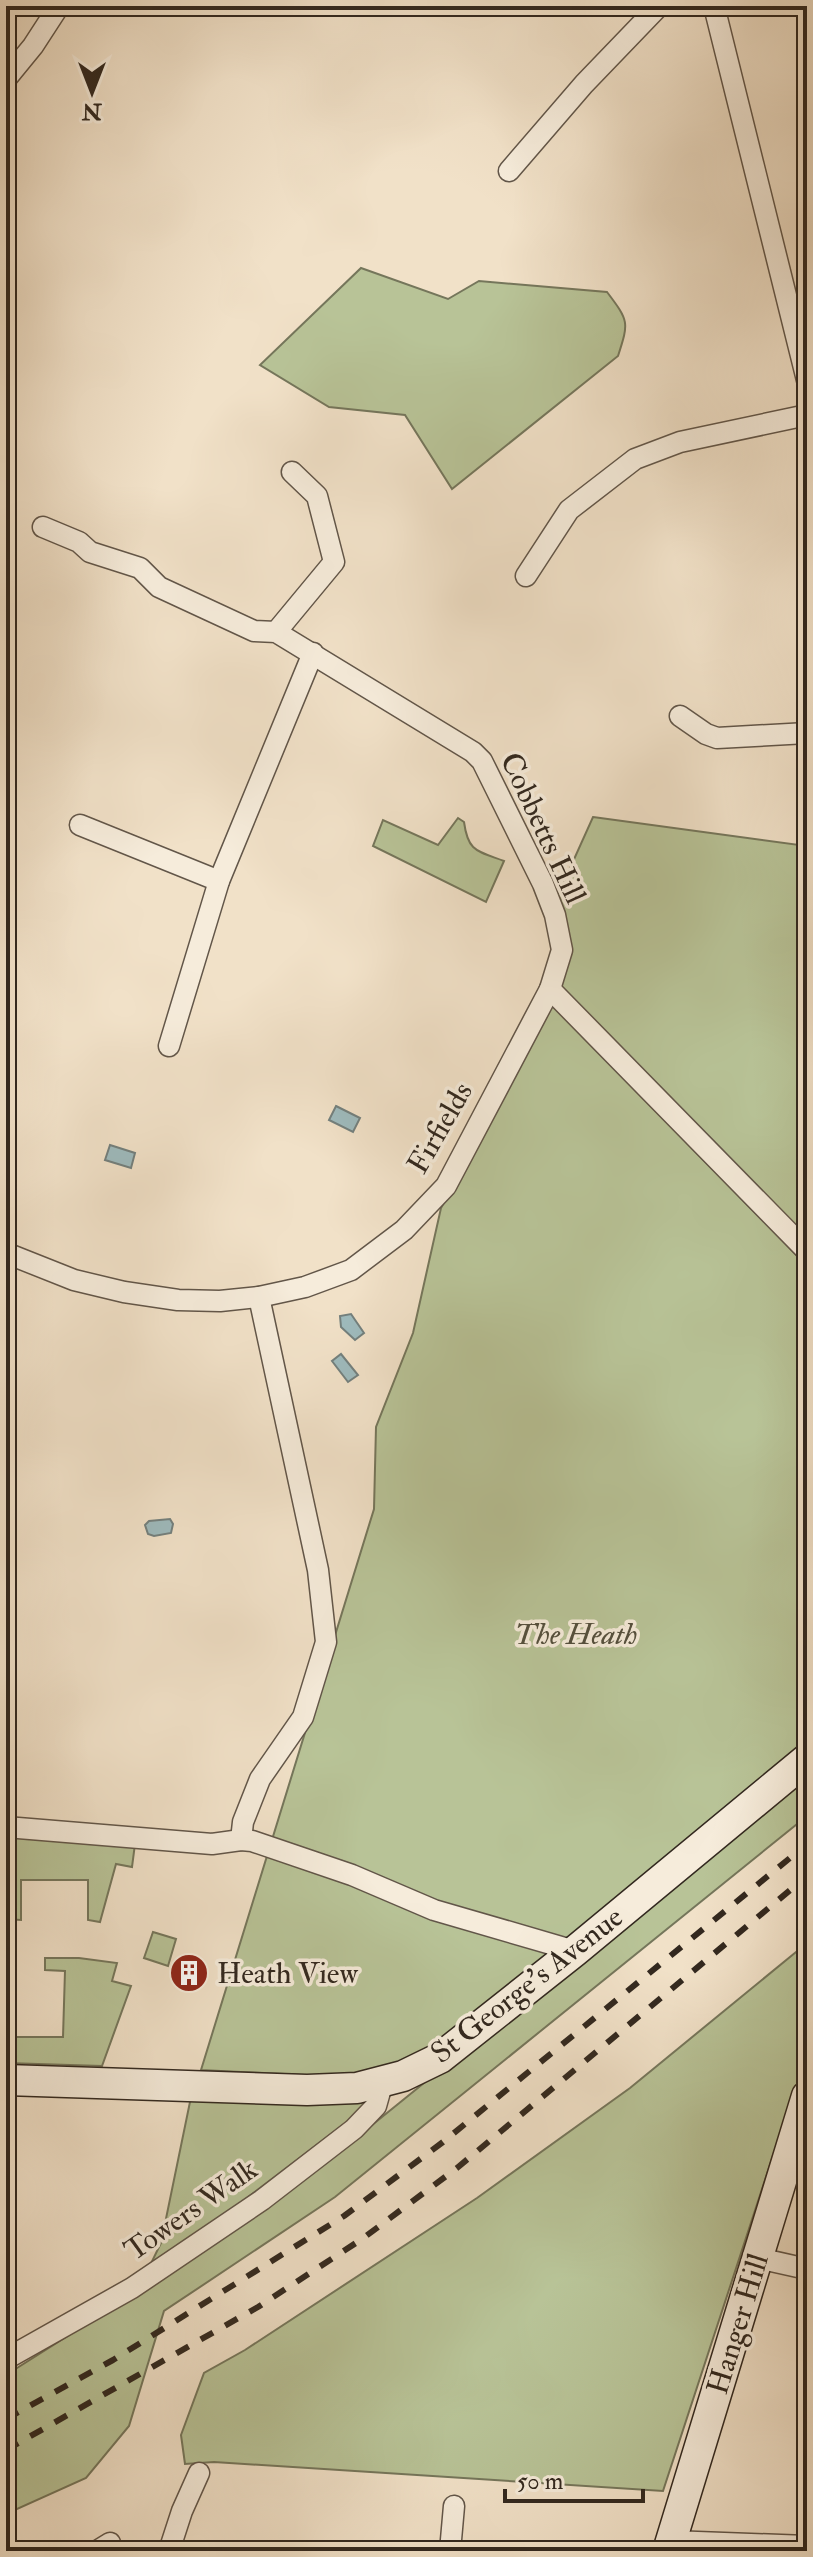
<svg xmlns="http://www.w3.org/2000/svg" width="813" height="2557" viewBox="0 0 813 2557" font-family="'IM FELL Double Pica',serif">
	<rect width="100%" height="100%" fill="#f1e1c8"/>
	<filter id="stains"><feTurbulence type="fractalNoise" baseFrequency=".0025" numOctaves="4"/><feColorMatrix values="0 0 0 0 .2 0 0 0 0 .09 0 0 0 0 .02 0 0 0 .5 -.17"/></filter>
	<radialGradient id="worn" r=".72"><stop offset=".6" stop-color="#630" stop-opacity="0"/><stop offset="1" stop-color="#630" stop-opacity=".3"/></radialGradient>
	<g fill="#b8c397" stroke="#75765b" stroke-width="2">
		<path d="M 361,268 L 448,299 L 479,281 L 607,292 C 629,321 629,322 618,356 L 452,489 L 405,415 L 329,407 L 260,365 Z"/>
		<path d="M 593,817 L 807,846 L 807,1242 L 554,986 L 557,897 Z"/>
		<path d="M 458,818 L 464,822 C 468,852 477,851 504,861 L 486,902 L 373,846 L 383,820 L 438,845 Z"/>
		<path d="M 552,1005 L 807,1266 L 807,1746 L 428,2050 L 381,2070 L 345,2077 L 201,2070 L 374,1509 L 376,1427 L 413,1333 L 441,1208 L 489,1125 Z"/>
		<path d="M 807,1773 L 807,1816 L 335,2197 L 164,2311 L 129,2426 L 86,2478 L 6,2514 L 6,2375 L 137,2292 L 161,2243 L 191,2097 L 373,2102 L 185,2245 L 319,2168 Z"/>
		<path d="M 6,1837 L 135,1844 L 132,1867 L 116,1864 L 100,1922 L 88,1920 L 88,1880 L 21,1880 L 21,1920 L 6,1919 Z"/>
		<path d="M 153,1932 L 176,1939 L 168,1966 L 144,1958 Z"/>
		<path d="M 807,1943 L 807,2060 L 786,2116 L 663,2491 L 214,2462 L 185,2464 L 181,2435 L 204,2373 L 245,2350 L 477,2198 L 630,2088 Z"/>
		<path d="M 45,1958 L 79,1958 L 117,1963 L 112,1981 L 131,1986 L 102,2066 L 6,2063 L 6,2037 L 63,2037 L 65,1971 L 45,1970 Z"/>
	</g>
	<g fill="#9ebbbe" stroke="#73807e" stroke-width="2">
		<path d="M 336,1106 L 360,1118 L 353,1132 L 329,1120 Z"/>
		<path d="M 110,1145 L 135,1153 L 131,1168 L 105,1160 Z"/>
		<path d="M 351,1314 L 364,1333 L 355,1340 L 341,1327 L 340,1316 Z"/>
		<path d="M 341,1354 L 358,1375 L 348,1382 L 332,1361 Z"/>
		<path d="M 170,1519 L 173,1524 L 171,1533 L 154,1536 L 148,1534 L 145,1525 L 149,1521 Z"/>
	</g>
	<g fill="none" stroke-linecap="round" stroke-linejoin="round">
		<defs>
			<g id="street">
				<path d="M 714,6 L 807,380"/>
				<path d="M 6,79 L 33,46 L 59,6"/>
				<path d="M 509,171 L 584,84 L 659,6"/>
				<path d="M 526,576 L 569,510 L 635,459 L 680,442 L 807,415"/>
				<path d="M 276,632 L 334,562 L 317,496 L 292,472"/>
				<path d="M 680,716 L 706,734 L 717,738 L 807,733"/>
				<path d="M 80,825 L 219,881"/>
				<path d="M 550,989 L 807,1251"/>
				<path d="M 169,1046 L 219,881 L 313,653"/>
				<path d="M 6,1253 L 74,1280 L 124,1292 L 178,1300 L 220,1301 L 259,1297 L 305,1287 L 351,1270 L 404,1230 L 446,1186 L 550,989 L 562,950 L 555,915 L 543,884 L 482,761 L 473,752 L 276,632 L 254,631 L 159,587 L 140,568 L 90,552 L 79,542 L 43,527"/>
				<path d="M 6,1827 L 212,1844 L 241,1840 L 252,1841 L 352,1875 L 434,1910 L 575,1951"/>
				<path d="M 241,1840 L 243,1822 L 260,1779 L 303,1717 L 326,1642 L 318,1570 L 259,1297"/>
				<path d="M 758,2258 L 807,2269"/>
				<path d="M 6,2359 L 132,2288 L 262,2200 L 354,2129 L 376,2106 L 383,2081"/>
				<path d="M 671,2541 L 807,2546"/>
				<path d="M 97,2551 L 110,2543"/>
				<path d="M 169,2551 L 182,2511 L 199,2473"/>
				<path d="M 450,2551 L 454,2506"/>
			</g>
			<g id="secondary">
				<path d="M 6,2080 L 307,2090 L 357,2088 L 403,2076 L 440,2058 L 575,1951 L 807,1759"/>
				<path d="M 668,2551 L 807,2096"/>
			</g>
		</defs>
		<use href="#street" stroke="#625649" stroke-width="23"/>
		<use href="#secondary" stroke="#32281f" stroke-width="33"/>
		<use href="#street" stroke="#f6ecdb" stroke-width="20"/>
		<use href="#secondary" stroke="#f6ecdb" stroke-width="30"/>
		<g stroke="#32281f" stroke-width="6" stroke-dasharray="14 14" stroke-linecap="butt">
			<path d="M 6,2419 L 113,2360 L 344,2216 L 443,2142 L 807,1844"/>
			<path d="M 6,2450 L 258,2307 L 362,2239 L 457,2168 L 807,1876"/>
		</g>
	</g>
	<defs>
		<symbol id="building-disc" viewBox="-11 -11 22 22"><circle r="9.5" fill="#8f2418" stroke="#f6ecdb"/><path d="M-4-6H4V6H1V3H-1V6H-4ZM-2.5-4.3h1.7v1.8h-1.7ZM.8-4.3h1.7v1.8H.8ZM-2.5-1h1.7V.8h-1.7ZM.8-1h1.7V.8H.8Z" fill="#fff"/></symbol>
	</defs>
	<g fill-rule="evenodd">
		<use href="#building-disc" x="167" y="1951" width="44" height="44"/>
	</g>
	<g text-anchor="middle" dominant-baseline="central" stroke-width="7" stroke-linejoin="round" paint-order="stroke">
		<g font-size="30" fill="#32281f" stroke="#f6ecdb">
			<text transform="translate(543 828) rotate(65)">Cobbetts Hill</text>
			<text transform="translate(440 1128) rotate(-60)">Firfields</text>
			<text transform="translate(527 1985) rotate(-38)">St George’s Avenue</text>
			<text transform="translate(191 2210) rotate(-35)">Towers Walk</text>
			<text transform="translate(738 2324) rotate(-73)">Hanger Hill</text>
		</g>
		<g font-size="30" font-style="italic" fill="#544f3d" stroke="#f6ecdb">
			<text x="576" y="1634">The Heath</text>
		</g>
		<g font-size="30" fill="#32281f" stroke="#f6ecdb" text-anchor="start">
			<text x="217" y="1973">Heath View</text>
		</g>
	</g>
	<rect width="813" height="2557" fill="none" stroke="#f1e1c8" stroke-width="32"/>
	<rect x="8" y="8" width="797" height="2541" fill="none" stroke="#32281f" stroke-width="4"/>
	<rect x="16" y="16" width="781" height="2525" fill="none" stroke="#32281f" stroke-width="2"/>
	<g transform="translate(92 92) rotate(180)" stroke="#f6ecdb" stroke-width="6" paint-order="stroke">
	<path d="M0-6L14 30L0 20L-14 30Z" fill="#32281f"/>
	<text y="-12" font-size="22" font-weight="bold" text-anchor="middle" fill="#32281f">N</text>
	</g>
	<path d="M505 2489v12h138v-12" fill="none" stroke="#32281f" stroke-width="4"/>
	<text x="517" y="2489" font-size="24" fill="#32281f" stroke="#f6ecdb" stroke-width="6" paint-order="stroke">50 m</text>
	<rect width="100%" height="100%" filter="url(#stains)"/>
	<rect width="100%" height="100%" fill="url(#worn)"/>
</svg>
